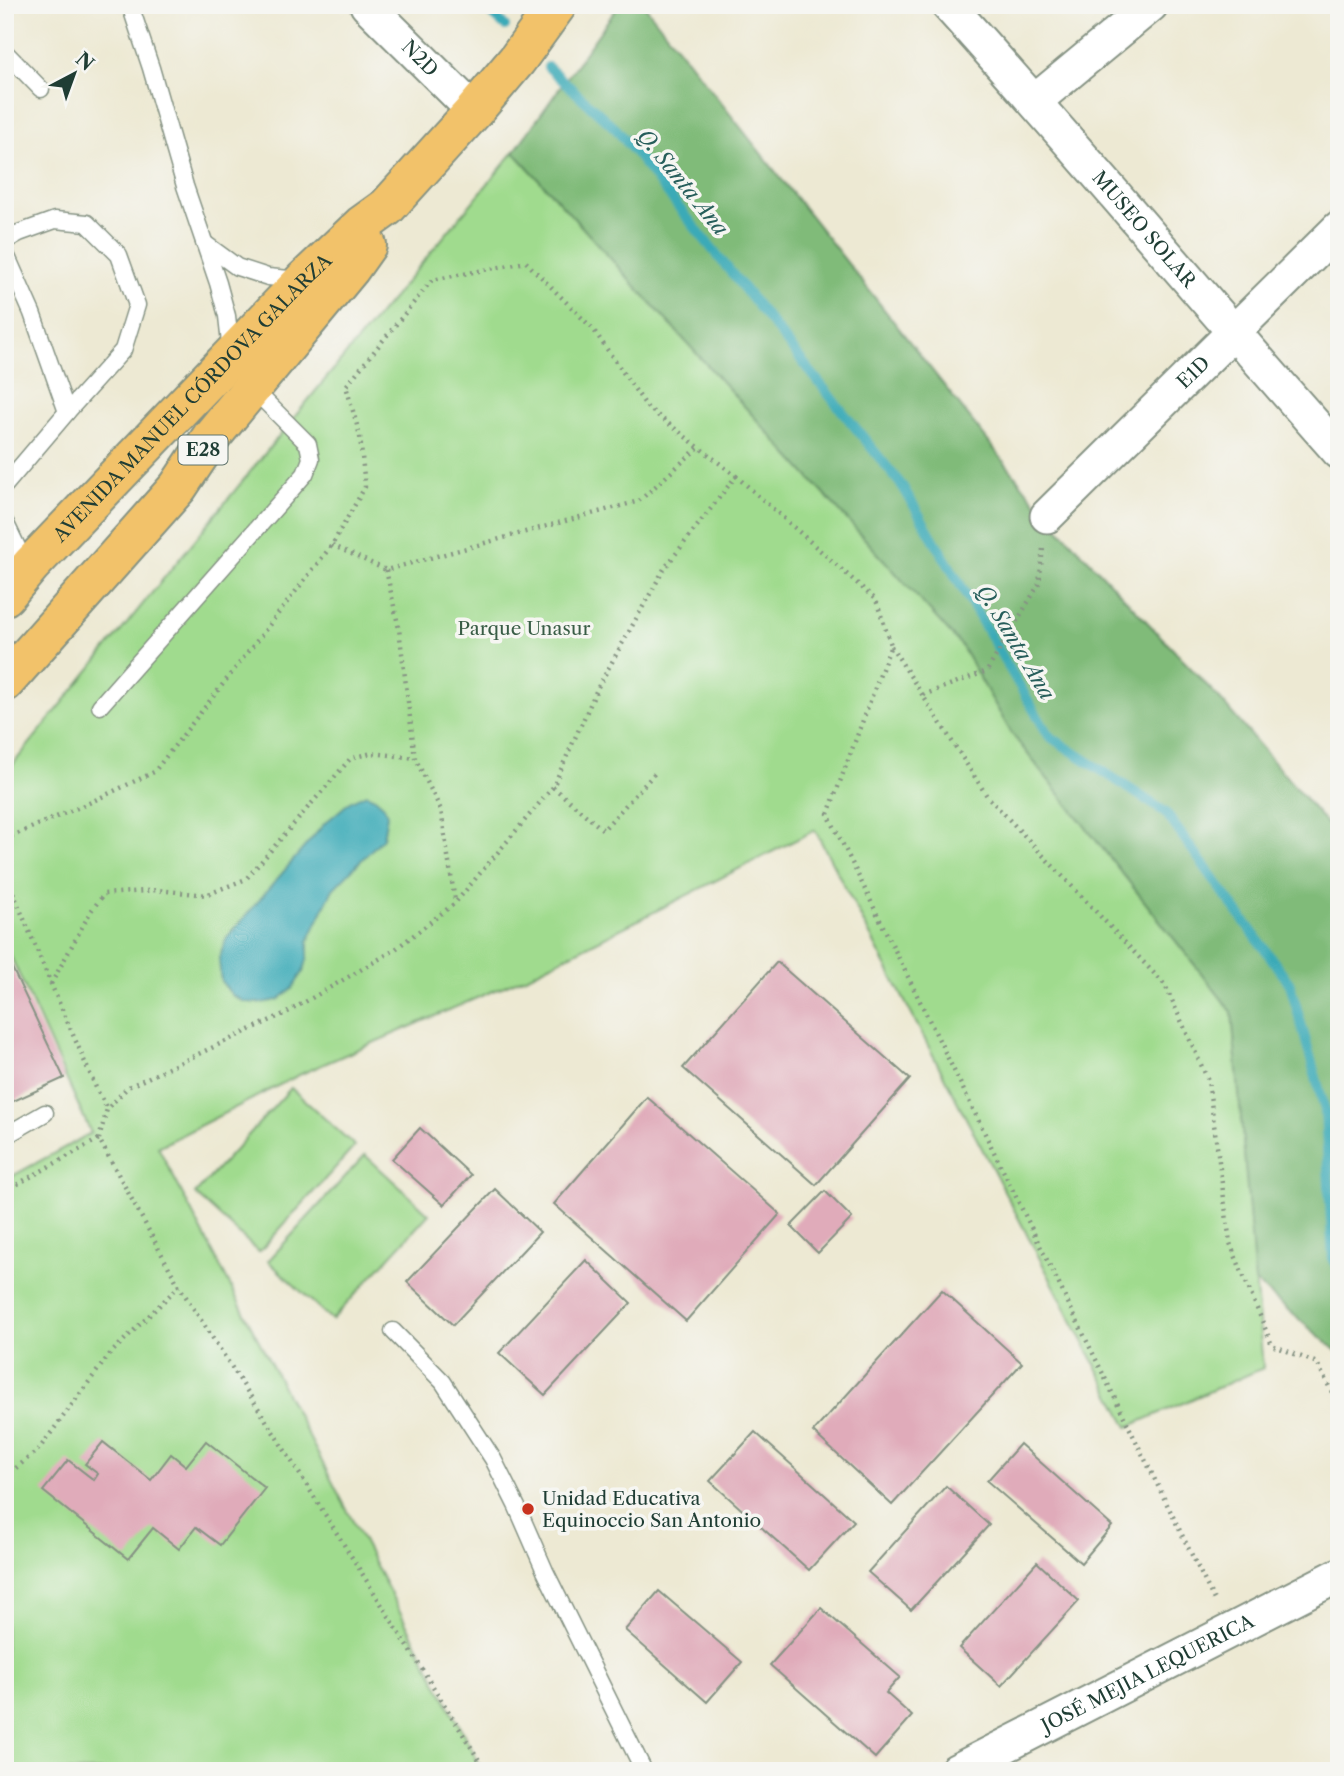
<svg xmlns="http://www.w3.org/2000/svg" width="1344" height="1776" viewBox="0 0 1344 1776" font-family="'Libre Caslon Text',serif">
	<rect width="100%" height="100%" fill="#f6f6f2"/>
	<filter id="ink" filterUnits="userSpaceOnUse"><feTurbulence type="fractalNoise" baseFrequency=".0143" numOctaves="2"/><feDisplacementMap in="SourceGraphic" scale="14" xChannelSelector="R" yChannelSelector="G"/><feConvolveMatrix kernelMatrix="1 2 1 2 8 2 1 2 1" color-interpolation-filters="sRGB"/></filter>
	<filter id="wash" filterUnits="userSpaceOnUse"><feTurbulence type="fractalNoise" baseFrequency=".00686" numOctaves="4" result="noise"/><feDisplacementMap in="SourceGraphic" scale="28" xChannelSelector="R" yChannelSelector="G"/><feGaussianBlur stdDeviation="1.57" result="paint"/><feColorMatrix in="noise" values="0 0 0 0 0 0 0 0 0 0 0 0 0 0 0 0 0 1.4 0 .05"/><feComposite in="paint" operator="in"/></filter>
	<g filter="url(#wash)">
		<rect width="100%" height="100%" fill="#ede9d3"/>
		<g fill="#a0db8e" stroke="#608c61" stroke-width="2">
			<path d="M 514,152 L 961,645 L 1012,734 L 1232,1012 L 1263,1368 L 1128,1427 L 815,830 L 530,975 L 301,1074 L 158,1147 L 483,1771 L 5,1771 L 5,1180 L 91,1133 L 5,944 L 5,774 L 314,393 Z"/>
			<path d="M 291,1088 L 355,1146 L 259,1252 L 195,1194 Z"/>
			<path d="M 365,1155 L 429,1214 L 332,1320 L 268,1261 Z"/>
		</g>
		<path fill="#80bb79" stroke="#507c56" stroke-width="2" d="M 619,5 L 644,5 L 1047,516 L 1219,698 L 1337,836 L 1339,841 L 1339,1353 L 1255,1282 L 1232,1012 L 1012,734 L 961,645 L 514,152 Z"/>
		<path fill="#3aaab7" stroke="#2c7476" stroke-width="2" d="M 366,794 L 375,798 L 384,806 L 387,815 L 383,838 L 333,889 L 308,941 L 308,957 L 303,972 L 292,989 L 278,1000 L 261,1003 L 245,1002 L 232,995 L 221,981 L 219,959 L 226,939 L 325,823 L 351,801 Z"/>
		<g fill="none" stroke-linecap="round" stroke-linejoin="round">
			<g stroke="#3aaab7" stroke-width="10">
				<path d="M 482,5 L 505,26"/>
				<path d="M 548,67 L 616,129 L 903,487 L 1049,736 L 1165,812 L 1290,984 L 1325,1110 L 1333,1260 L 1339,1270"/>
			</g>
		</g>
		<g id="blocks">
			<g fill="#e0abba">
				<path d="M 5,953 L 64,1078 L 5,1105 Z"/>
				<path d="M 777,962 L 910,1079 L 816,1185 L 683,1068 Z"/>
				<path d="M 647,1097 L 780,1214 L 686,1321 L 554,1204 Z"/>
				<path d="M 420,1128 L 471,1175 L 444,1205 L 392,1159 Z"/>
				<path d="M 495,1189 L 540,1232 L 453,1325 L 407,1282 Z"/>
				<path d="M 825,1191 L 852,1218 L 818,1253 L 791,1226 Z"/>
				<path d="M 586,1260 L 631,1303 L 545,1395 L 499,1353 Z"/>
				<path d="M 942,1290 L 1022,1363 L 892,1505 L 813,1432 Z"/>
				<path d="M 755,1432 L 854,1521 L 809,1570 L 710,1481 Z"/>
				<path d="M 206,1441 L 265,1488 L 220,1545 L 196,1527 L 179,1549 L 153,1528 L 128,1559 L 43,1491 L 68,1460 L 94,1480 L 98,1474 L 85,1464 L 103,1442 L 151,1480 L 171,1454 L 186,1466 Z"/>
				<path d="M 1020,1444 L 1112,1526 L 1081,1563 L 987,1481 Z"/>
				<path d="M 946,1486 L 989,1525 L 911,1610 L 868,1572 Z"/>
				<path d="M 1037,1562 L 1079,1601 L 1001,1686 L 959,1648 Z"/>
				<path d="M 659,1591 L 742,1662 L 707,1702 L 625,1630 Z"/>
				<path d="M 821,1608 L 900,1677 L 886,1693 L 912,1716 L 875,1758 L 770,1665 Z"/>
			</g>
		</g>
	</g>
	<g filter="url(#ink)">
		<use href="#blocks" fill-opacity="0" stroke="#869384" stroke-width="2"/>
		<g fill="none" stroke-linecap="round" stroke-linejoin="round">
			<defs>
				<g id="lane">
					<path d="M 130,5 L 151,68 L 185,186 L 218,283 L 227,316 L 231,352"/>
					<path d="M 5,52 L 41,89"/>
					<path d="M 5,241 L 19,233 L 55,220 L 87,223 L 119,255 L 137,305 L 123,350 L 67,412 L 5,485"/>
					<path d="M 204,243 L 237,267 L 268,277 L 300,280"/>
					<path d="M 5,252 L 32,313 L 67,412"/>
					<path d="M 5,522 L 19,551 L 31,565"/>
					<path d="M 100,706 L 305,474 L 311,459 L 308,444 L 252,388"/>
					<path d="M 5,1136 L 45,1113"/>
					<path d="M 393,1331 L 443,1382 L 493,1459 L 517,1507 L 545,1571 L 644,1771"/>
				</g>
				<g id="street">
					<path id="s1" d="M 367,5 L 474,111"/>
					<path id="s2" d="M 948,5 C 1081,152 1207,304 1339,452"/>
					<path d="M 1035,101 L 1151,5"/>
					<path id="s3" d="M 1047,516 L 1339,228"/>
					<path id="s4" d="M 956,1771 L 1339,1575"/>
				</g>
				<g id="primary">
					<path id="s5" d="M 5,596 L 31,565 L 304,280 L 362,225 L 387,207 L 474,111 L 517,60 L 557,5"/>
					<path d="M 5,682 L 178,487 L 212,436 L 350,269 L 367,245"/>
				</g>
			</defs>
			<use href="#lane" stroke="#869384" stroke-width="19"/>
			<use href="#street" stroke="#869384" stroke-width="37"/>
			<use href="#primary" stroke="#869384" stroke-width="42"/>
			<g stroke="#869384" stroke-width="4.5" stroke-dasharray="2 5" stroke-linecap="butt">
				<path d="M 736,476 L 876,600 L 891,645 L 828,814 L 1216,1604"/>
				<path d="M 332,545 L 386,570 L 639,501 L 699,447"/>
				<path d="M 386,570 L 399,629 L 415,758 L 441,810 L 455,902"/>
				<path d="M 891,646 L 987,796 L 1165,985 L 1208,1080 L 1230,1243 L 1272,1345 L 1317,1363 L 1339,1406"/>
				<path d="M 923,695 L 987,671 L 1039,584 L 1043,548"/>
				<path d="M 553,787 L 603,830 L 655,773"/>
				<path d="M 5,839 L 89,803 L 154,772 L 332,545 L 365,487 L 360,436 L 346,386 L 432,280 L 526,262 L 593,329 L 647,407 L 736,476 L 664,569 L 598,687 L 553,787 L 455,903 L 393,951 L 286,1013 L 128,1087 L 107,1109 L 99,1139"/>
				<path d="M 5,873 L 51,984 L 97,1090 L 107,1109"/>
				<path d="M 51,984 L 91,911 L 104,894 L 158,890 L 206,895 L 246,879 L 351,758 L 372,753 L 415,758"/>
				<path d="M 5,1191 L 99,1139 L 179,1286 L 262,1414 L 486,1771"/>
				<path d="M 5,1477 L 39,1449 L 109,1355 L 179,1286"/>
			</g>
			<use href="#lane" stroke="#fff" stroke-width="16"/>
			<use href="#street" stroke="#fff" stroke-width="33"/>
			<use href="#primary" stroke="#f2c26a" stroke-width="38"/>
		</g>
	</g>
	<circle fill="#c8321e" stroke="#f6f6f2" stroke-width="2.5" cx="528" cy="1509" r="7"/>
	<g text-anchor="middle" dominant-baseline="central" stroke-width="7" stroke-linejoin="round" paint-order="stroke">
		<rect fill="#f6f6f2" stroke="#60746d" stroke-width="2" x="178.5" y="435.5" width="49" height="29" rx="5"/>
		<g font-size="18" font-weight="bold" fill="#1f3d34">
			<text x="203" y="450">E28</text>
		</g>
		<g font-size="19" fill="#1f3d34" stroke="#f6f6f2">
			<text stroke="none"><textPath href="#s1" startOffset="75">N2D</textPath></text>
			<text stroke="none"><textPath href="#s2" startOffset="298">MUSEO SOLAR</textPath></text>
			<text stroke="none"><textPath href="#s3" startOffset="205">E1D</textPath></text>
			<text stroke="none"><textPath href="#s5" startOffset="273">AVENIDA MANUEL CÓRDOVA GALARZA</textPath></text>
			<text stroke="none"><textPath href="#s4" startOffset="215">JOSÉ MEJIA LEQUERICA</textPath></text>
		</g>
		<g font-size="19" fill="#395d46" stroke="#f6f6f2">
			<text x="524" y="628">Parque Unasur</text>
		</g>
		<g font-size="19" fill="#1f3d34" stroke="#f6f6f2" text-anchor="start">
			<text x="542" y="1498">Unidad Educativa<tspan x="542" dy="22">Equinoccio San Antonio</tspan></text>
		</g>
		<g font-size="21" font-style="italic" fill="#275e5b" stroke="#f6f6f2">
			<text transform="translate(683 182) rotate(51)">Q. Santa Ana</text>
			<text transform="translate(1016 642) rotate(59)">Q. Santa Ana</text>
		</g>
	</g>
	<rect width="1344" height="1776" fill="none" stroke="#f6f6f2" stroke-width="28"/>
	<g transform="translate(74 74) rotate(41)" stroke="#f6f6f2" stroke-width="5" paint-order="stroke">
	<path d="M0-5L12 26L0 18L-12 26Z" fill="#1f3d34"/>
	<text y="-10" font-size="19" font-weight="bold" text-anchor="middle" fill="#1f3d34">N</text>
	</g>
</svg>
